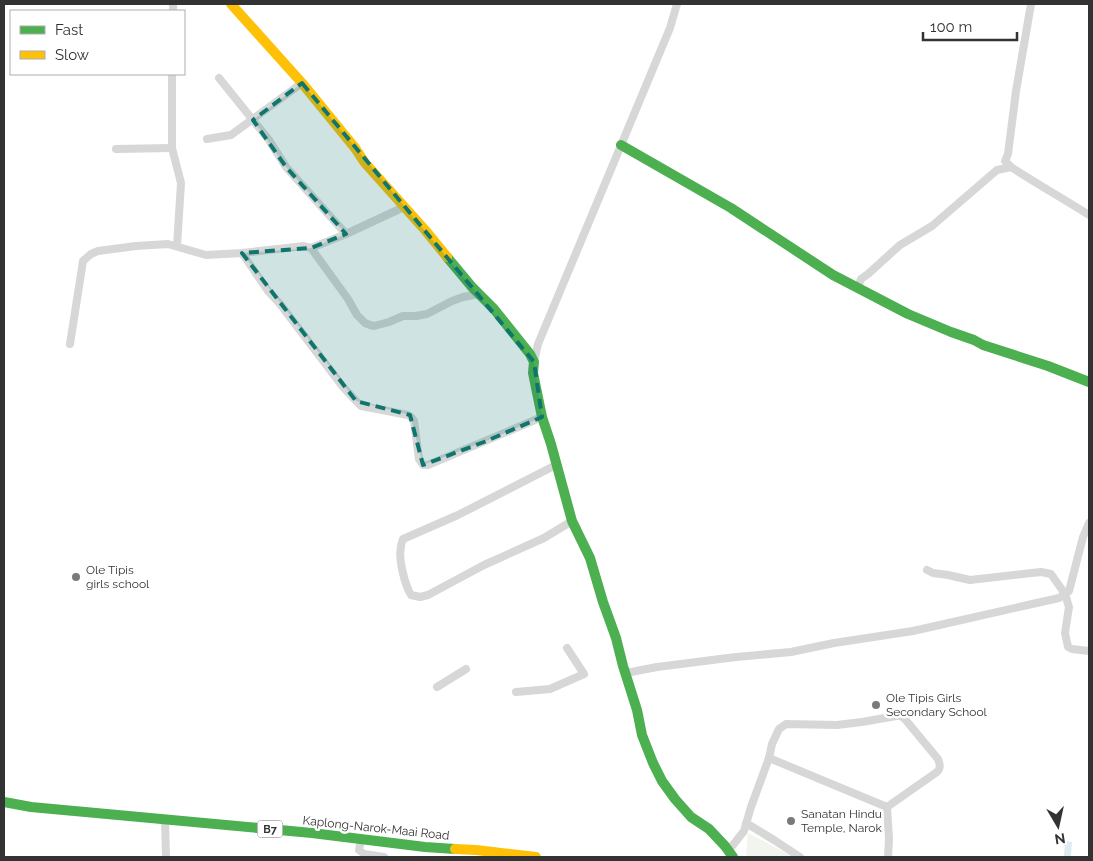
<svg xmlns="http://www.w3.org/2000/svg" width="1093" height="861" viewBox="0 0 1093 861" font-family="Raleway,sans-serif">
	<rect width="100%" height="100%" fill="#fff"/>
	<path fill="#f1f5ed" d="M 748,833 L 790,855 L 791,857 L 746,857 Z"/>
	<path fill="#ddebf3" d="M 1065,841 L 1072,842 L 1071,856 L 1064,856 Z"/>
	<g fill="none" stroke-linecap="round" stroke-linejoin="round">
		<g stroke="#d7d7d7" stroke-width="8">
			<path d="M 173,11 L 173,4"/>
			<path d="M 172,74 L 172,148 L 181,183 L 177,246"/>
			<path d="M 219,78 L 269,140 L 286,167 L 346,234"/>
			<path d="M 207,139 L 231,135 L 302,83"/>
			<path d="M 116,149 L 172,148"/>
			<path d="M 1011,167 C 1037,184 1064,199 1089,215"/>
			<path d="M 311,248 L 348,299 L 357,315 L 365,323 L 370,325 L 374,326 L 389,322 L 403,316 L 416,316 L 427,314 L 452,301 L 463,297 L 479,294"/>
			<path d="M 242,253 L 268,291 L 280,304 L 343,387 L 356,401 L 361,406 L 408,415 L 411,417 L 414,421 L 419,459 L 423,465 L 428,465 L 542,417"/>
			<path d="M 858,287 L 861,279 L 868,274 L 900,245 L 932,226 L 997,170 L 1011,167 L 1005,161 L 1008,154 L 1016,91 L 1031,4"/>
			<path d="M 70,344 L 83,261 L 91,254 L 98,251 L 136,246 L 168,244 L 206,255 L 242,253 L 304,246 L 311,248 L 346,234 L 404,207"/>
			<path d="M 534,362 L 538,344 L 670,28 L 677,4"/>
			<path d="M 556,465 L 458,515 L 403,539 C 402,542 401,544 401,547 C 398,559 405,585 411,595 L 420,597 L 428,595 L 484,565 L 544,538 L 572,521"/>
			<path d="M 927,570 L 933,573 L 948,575 L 970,580 L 1041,572 L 1051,574 L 1065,594 L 1069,607 L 1065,633 L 1068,647 L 1072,649 L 1089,651"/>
			<path d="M 626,673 L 657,667 L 736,657 L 791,652 L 834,643 L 913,631 L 1059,598 L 1069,591 L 1083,537 L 1089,523"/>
			<path d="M 437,687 L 466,669"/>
			<path d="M 516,692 L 550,689 L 584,674 L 567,648"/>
			<path d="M 769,758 L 887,807"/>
			<path d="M 887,807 L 889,839 L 888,857"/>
			<path d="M 165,819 L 166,857"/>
			<path d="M 746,823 L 774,840 L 800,857"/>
			<path d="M 361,839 L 359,850 L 364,854 L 384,857"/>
			<path d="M 729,850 L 744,831 L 751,807 L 769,758 L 772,744 L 779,729 L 786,724 L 837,725 L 862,722 L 896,716 L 900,716 L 904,718 L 938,759 C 940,764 941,768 937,772 L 887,807"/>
		</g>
		<g stroke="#4caf50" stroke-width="10">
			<path d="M 621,145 L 731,208 L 833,275 L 908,314 L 951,332 L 974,340 L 983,345 L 1048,366 L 1089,382"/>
			<path d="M 447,257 L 472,287 L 494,309 L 530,354 L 534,362 L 533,373 L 542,417 L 551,444 L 572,521 L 590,558 L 603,602 L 616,638 L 623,666 L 637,710 L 642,735 L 653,763 L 662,781 L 675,799 L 691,817 L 709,829 L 725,846 L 733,857"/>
			<path d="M 4,802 L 31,807 L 312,833 L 425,847 L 455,849"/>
		</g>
		<g stroke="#ffc107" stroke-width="10">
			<path d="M 231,4 L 302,83 L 355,148 L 365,163 L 425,230 L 447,257"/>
			<path d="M 455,849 L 476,850 L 536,857"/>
		</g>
	</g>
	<path fill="#0f766e" fill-opacity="0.2" stroke="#0f766e" stroke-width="4" stroke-dasharray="10 6" stroke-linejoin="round" d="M 302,83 L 534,362 L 542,417 L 484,442 L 423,465 L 410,415 L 356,401 L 242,253 L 311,248 L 346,234 L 286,167 L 253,120 Z"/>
	<g fill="#7a7a7a" stroke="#fff" stroke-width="2">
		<circle cx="76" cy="577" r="5"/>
		<circle cx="876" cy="705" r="5"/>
		<circle cx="791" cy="821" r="5"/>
	</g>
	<g text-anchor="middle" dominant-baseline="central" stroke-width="5" stroke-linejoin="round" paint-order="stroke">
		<rect fill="#fff" stroke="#707070" stroke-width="1" x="257.5" y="820.5" width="25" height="17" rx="4"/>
		<g font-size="11" font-weight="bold" fill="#333">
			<text x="270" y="829">B7</text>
		</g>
		<g font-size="12" fill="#333" stroke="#fff" text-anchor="start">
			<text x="86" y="570">Ole Tipis<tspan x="86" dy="14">girls school</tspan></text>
			<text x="886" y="698">Ole Tipis Girls<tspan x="886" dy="14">Secondary School</tspan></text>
			<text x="801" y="814">Sanatan Hindu<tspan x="801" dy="14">Temple, Narok</tspan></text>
		</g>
		<g font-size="12" fill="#333" stroke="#fff">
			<text transform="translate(376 828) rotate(6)">Kaplong-Narok-Maai Road</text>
		</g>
	</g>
	<rect width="1093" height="861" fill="none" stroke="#333333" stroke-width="10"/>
	<rect x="10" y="10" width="175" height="65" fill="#ffffff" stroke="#adadad"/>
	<rect x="20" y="26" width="25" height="8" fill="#4caf50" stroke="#adadad"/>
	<text x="55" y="35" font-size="15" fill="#333333">Fast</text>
	<rect x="20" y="51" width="25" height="8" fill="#ffc107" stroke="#adadad"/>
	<text x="55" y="60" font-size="15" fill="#333333">Slow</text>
	<g transform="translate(1058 826) rotate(171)" stroke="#ffffff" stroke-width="4" paint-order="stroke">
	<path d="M0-4L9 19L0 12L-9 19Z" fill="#333333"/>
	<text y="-8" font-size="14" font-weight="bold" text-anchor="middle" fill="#333333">N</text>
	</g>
	<path d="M923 32v8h94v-8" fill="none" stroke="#333333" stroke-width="2.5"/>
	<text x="930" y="32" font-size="15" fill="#333333" stroke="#ffffff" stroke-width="4" paint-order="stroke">100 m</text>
</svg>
